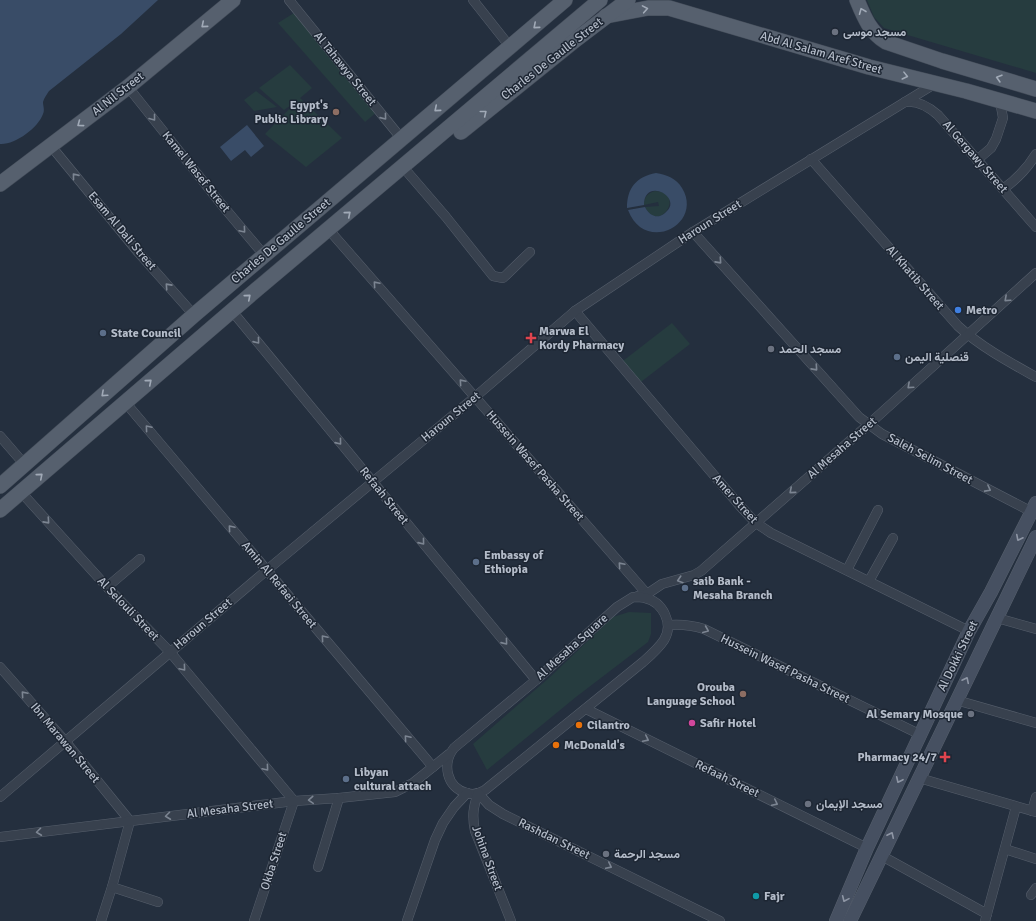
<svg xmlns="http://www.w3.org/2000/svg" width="1036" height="921" viewBox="0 0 1036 921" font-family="Signika,Vazirmatn,sans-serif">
	<rect width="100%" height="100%" fill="#242f3e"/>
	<g fill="#263c3f">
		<path d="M 867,0 L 1036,0 L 1036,73 L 884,28 L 874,17 Z"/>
		<path d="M 294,13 L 378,111 L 365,122 L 278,23 Z"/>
		<path d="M 290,65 L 312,88 L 300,98 L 342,138 L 306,167 L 265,134 L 298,100 L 284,110 L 259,88 Z"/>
		<path d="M 256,91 L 277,107 L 254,111 L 244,100 Z"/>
		<path d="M 655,191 C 687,192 659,235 645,207 L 659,206 L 658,202 L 644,205 C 644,197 648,193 655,191 Z"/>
		<path d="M 672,323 L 690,344 L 637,385 L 619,364 Z"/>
		<path d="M 629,612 L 651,613 L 651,634 L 648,642 L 576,697 L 487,770 L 473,744 L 550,677 L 613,617 Z"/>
	</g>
	<g fill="#394c67">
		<path d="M 0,0 L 158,0 L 121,34 L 49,91 C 47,94 44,98 43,102 C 43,106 45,110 43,114 C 38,128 15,145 0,144 Z"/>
		<path d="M 247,125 L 264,146 L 251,157 L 245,150 L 231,161 L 220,147 Z"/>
		<path d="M 656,173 C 667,175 676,178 682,188 C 704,224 645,255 628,210 L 645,207 C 649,215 657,220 665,213 C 685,198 644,176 644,205 L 627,208 C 627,188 636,177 656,173 Z"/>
	</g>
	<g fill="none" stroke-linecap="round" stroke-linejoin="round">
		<defs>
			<g id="minor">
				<path d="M 289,0 L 401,138"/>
				<path d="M 473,0 L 511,48"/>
				<path d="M 128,87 L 222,205 L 264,255"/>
				<path d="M 905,102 C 918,100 929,107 938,115 L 1036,227"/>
				<path d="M 51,146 L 138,252 L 194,315"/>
				<path d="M 811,159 L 958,326 C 981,347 1009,362 1036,377"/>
				<path d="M 977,160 L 991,148 L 996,139 L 1003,118 L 1000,101"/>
				<path d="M 403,167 L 446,217 L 493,276 L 503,278 L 530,252"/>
				<path d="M 1003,189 C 1017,179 1027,169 1036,154"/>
				<path d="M 329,230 L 647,594"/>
				<path d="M 693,232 L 859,417 L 882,434 L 1032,512"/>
				<path d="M 232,311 L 536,680"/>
				<path d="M 575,311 L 740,506 L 756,523 L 771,533 L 969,631"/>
				<path d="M 125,402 L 433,767"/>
				<path d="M 0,436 L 25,465"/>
				<path d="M 21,492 L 107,587 L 170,652 L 294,801 L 254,921"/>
				<path d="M 847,570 L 878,510"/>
				<path d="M 869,581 L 893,538"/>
				<path d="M 107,587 L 140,559"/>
				<path d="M 638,596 L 647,594 L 662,584 L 694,575 L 701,571 L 868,425 L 1036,273"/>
				<path d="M 633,597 C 637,597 642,597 645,598 C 663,602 674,624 664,640 C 659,648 651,655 643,662 L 485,790 C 480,793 473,795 467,793 C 446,788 442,763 454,748 L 536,680 L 617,607 Z"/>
				<path d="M 997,618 L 1036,629"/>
				<path d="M 668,625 C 681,624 692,625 704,629 L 921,735"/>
				<path d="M 0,667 L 65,741 L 130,821 L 112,887 L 101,921"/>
				<path d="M 956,700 L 1036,723"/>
				<path d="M 586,709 L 867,848"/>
				<path d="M 919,778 L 1036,812"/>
				<path d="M 0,797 L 267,570 L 475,397 L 575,311 L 693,232 L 936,83"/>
				<path d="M 1032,811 L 1036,797"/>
				<path d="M 0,837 L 294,801 L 339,798 L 395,792 L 413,783 L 449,754"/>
				<path d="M 1005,849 L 1036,859"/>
				<path d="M 882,856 L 987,914"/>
				<path d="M 318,867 L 339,798"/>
				<path d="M 112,887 L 158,902"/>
				<path d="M 1031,895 L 1036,888"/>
				<path d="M 407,921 L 435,840 L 443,823 L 454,807 L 467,793"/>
				<path d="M 511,921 L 475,831 C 472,816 473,808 478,793 L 489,805 L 503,814 L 720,921"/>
				<path d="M 985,921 L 1016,807"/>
			</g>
			<g id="secondary">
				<path d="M 836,921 L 867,848 L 969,631 L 991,592 L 1036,503"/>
				<path d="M 850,921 L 1036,537"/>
			</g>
			<g id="primary">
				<path d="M 857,0 C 864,17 870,32 886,42 L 942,61 L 1036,89"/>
				<path d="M 606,16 L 648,8 L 669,8 L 869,67 L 966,91 L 1036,111"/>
				<path d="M 461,132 L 574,41 L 628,0"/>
				<path d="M 0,184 L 128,87 L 233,0"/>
				<path d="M 0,486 L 194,315 L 565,0"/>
				<path d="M 0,510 L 256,290 L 600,0"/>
			</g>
		</defs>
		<use href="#minor" stroke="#565f6c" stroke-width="10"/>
		<use href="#secondary" stroke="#565f6c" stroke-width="14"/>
		<use href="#primary" stroke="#414a57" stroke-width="16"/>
		<use href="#minor" stroke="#38414e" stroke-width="9"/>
		<use href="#secondary" stroke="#465061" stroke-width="13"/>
		<use href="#primary" stroke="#56606e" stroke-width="15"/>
	</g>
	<defs><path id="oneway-chevron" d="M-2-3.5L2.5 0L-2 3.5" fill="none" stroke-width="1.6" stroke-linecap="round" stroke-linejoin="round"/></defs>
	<g stroke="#a1aab7">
		<use href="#oneway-chevron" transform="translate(645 9) rotate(-10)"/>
		<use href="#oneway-chevron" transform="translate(862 11) rotate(-112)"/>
		<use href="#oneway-chevron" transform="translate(204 25) rotate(140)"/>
		<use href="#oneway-chevron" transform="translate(536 26) rotate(139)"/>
		<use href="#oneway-chevron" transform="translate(905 76) rotate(14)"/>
		<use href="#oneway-chevron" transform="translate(999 78) rotate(-164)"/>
		<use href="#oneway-chevron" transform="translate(437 109) rotate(140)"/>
		<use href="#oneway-chevron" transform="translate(484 113) rotate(-39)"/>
		<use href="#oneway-chevron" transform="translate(80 124) rotate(143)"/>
		<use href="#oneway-chevron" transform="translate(348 214) rotate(-40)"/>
		<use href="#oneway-chevron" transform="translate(248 297) rotate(-41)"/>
		<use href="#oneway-chevron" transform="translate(149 382) rotate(-40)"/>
		<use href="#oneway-chevron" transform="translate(104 394) rotate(138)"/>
		<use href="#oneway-chevron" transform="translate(40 476) rotate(-41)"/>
	</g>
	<g stroke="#7c8592">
		<use href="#oneway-chevron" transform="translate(384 117) rotate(51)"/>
		<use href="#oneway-chevron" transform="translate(153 118) rotate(52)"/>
		<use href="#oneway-chevron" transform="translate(75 176) rotate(-129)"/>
		<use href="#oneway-chevron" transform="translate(243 230) rotate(50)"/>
		<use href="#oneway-chevron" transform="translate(719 261) rotate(48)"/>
		<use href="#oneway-chevron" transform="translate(376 284) rotate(-131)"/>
		<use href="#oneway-chevron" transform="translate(168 286) rotate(-132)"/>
		<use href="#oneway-chevron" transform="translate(1007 299) rotate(138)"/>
		<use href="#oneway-chevron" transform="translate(257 341) rotate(51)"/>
		<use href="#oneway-chevron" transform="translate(815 368) rotate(48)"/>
		<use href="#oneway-chevron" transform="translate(462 382) rotate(-131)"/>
		<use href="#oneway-chevron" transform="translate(910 386) rotate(138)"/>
		<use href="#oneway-chevron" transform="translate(148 428) rotate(-130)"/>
		<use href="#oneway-chevron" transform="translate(339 442) rotate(51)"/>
		<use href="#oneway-chevron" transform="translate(988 489) rotate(28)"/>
		<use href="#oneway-chevron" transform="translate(792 491) rotate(139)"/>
		<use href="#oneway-chevron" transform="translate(47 521) rotate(48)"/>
		<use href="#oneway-chevron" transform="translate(231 528) rotate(-130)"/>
		<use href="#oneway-chevron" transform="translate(422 542) rotate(51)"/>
		<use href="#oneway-chevron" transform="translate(621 565) rotate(-131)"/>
		<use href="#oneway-chevron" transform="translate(680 580) rotate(162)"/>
		<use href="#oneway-chevron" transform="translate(706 630) rotate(23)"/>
		<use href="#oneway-chevron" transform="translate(324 638) rotate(-130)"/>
		<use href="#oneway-chevron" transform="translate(505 642) rotate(51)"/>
		<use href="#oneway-chevron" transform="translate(183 668) rotate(50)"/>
		<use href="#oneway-chevron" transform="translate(24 694) rotate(-131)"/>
		<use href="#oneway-chevron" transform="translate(407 738) rotate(-130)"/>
		<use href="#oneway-chevron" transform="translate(646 739) rotate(26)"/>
		<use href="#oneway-chevron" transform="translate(266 768) rotate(50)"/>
		<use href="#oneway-chevron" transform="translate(311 800) rotate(176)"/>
		<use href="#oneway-chevron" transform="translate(775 803) rotate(26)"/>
		<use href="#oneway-chevron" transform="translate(168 816) rotate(173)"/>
		<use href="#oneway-chevron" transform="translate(39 832) rotate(173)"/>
		<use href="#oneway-chevron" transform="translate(609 866) rotate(26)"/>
	</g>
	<g stroke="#8e96a5">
		<use href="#oneway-chevron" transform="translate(1019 538) rotate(117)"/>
		<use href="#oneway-chevron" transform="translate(966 680) rotate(-64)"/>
		<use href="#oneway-chevron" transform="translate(899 780) rotate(115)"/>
		<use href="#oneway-chevron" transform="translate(891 835) rotate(-65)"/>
		<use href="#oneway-chevron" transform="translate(845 899) rotate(114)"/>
	</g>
	<g fill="#6b7280" stroke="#1d2633" stroke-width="1.5">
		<circle cx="835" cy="32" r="4"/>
		<circle cx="771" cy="349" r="4"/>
		<circle cx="971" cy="714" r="4"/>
		<circle cx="808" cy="804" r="4"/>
		<circle cx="606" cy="854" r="4"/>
	</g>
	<g fill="#8d6e63" stroke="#1d2633" stroke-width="1.5">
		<circle cx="336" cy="112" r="4"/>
		<circle cx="743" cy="694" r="4"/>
	</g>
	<circle fill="#3f7fe0" stroke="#1d2633" stroke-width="1.5" cx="958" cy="310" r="4"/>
	<g fill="#5c6f8a" stroke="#1d2633" stroke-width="1.5">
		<circle cx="103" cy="333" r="4"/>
		<circle cx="897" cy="357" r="4"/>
		<circle cx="476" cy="562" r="4"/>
		<circle cx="685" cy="588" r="4"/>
		<circle cx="346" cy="779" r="4"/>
	</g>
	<g fill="#e0444e" stroke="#1d2633" stroke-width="1.5">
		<path d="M529 332h4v4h4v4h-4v4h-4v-4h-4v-4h4z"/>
		<path d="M943 751h4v4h4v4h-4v4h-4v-4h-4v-4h4z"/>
	</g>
	<circle fill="#d1479c" stroke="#1d2633" stroke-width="1.5" cx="692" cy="723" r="4"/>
	<g fill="#e8710a" stroke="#1d2633" stroke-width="1.5">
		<circle cx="579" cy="725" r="4"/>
		<circle cx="556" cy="745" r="4"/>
	</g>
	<circle fill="#0f9aa8" stroke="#1d2633" stroke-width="1.5" cx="756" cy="896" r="4"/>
	<g text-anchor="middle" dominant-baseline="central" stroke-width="3" stroke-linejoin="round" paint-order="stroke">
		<g font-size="12" font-weight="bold" fill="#b4bcc9" stroke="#1d2633" text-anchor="start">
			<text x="843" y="32">مسجد موسى</text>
			<text x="328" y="105" text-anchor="end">Egypt's<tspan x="328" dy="14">Public Library</tspan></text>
			<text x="966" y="310">Metro</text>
			<text x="539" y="331">Marwa El<tspan x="539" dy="14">Kordy Pharmacy</tspan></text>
			<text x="111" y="333">State Council</text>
			<text x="779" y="349">مسجد الحمد</text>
			<text x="905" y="357">قنصلية اليمن</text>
			<text x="484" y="555">Embassy of<tspan x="484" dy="14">Ethiopia</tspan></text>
			<text x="693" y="581">saib Bank -<tspan x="693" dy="14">Mesaha Branch</tspan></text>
			<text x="735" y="687" text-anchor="end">Orouba<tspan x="735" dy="14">Language School</tspan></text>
			<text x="963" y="714" text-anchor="end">Al Semary Mosque</text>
			<text x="700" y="723">Safir Hotel</text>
			<text x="587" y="725">Cilantro</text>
			<text x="564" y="745">McDonald's</text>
			<text x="937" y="757" text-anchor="end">Pharmacy 24/7</text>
			<text x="354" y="772">Libyan<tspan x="354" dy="14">cultural attach</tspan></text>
			<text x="816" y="804">مسجد الإيمان</text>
			<text x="614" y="854">مسجد الرحمة</text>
			<text x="764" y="896">Fajr</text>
		</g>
		<g font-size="12" fill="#b4bcc9" stroke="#1d2633">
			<text transform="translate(821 53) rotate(16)">Abd Al Salam Aref Street</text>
			<text transform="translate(552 59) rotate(-38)">Charles De Gaulle Street</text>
			<text transform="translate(345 69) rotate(51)">Al Tahawya Street</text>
			<text transform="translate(118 94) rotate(-38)">Al Nil Street</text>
			<text transform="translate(975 157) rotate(49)">Al Gergawy Street</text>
			<text transform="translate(196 172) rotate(51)">Kamel Wasef Street</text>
			<text transform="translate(710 222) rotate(-32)">Haroun Street</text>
			<text transform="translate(122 231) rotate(50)">Esam Al Dali Street</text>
			<text transform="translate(281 241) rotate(-40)">Charles De Gaulle Street</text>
			<text transform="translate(915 278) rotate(49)">Al Khatib Street</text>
			<text transform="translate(451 417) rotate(-39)">Haroun Street</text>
			<text transform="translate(842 448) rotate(-41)">Al Mesaha Street</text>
			<text transform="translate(930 459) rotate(28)">Saleh Selim Street</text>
			<text transform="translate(535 466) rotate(49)">Hussein Wasef Pasha Street</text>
			<text transform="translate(384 496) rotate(51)">Refaah Street</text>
			<text transform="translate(735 499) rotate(48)">Amer Street</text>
			<text transform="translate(279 585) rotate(50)">Amin Al Refaei Street</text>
			<text transform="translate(128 609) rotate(46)">Al Selouli Street</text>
			<text transform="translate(203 624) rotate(-40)">Haroun Street</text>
			<text transform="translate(572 647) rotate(-42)">Al Mesaha Square</text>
			<text transform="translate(958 656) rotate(-64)">Al Dokki Street</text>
			<text transform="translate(785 669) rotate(26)">Hussein Wasef Pasha Street</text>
			<text transform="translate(65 743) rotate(50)">Ibn Marawan Street</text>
			<text transform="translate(727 779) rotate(26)">Refaah Street</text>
			<text transform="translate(230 809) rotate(-7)">Al Mesaha Street</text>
			<text transform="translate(554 839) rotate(26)">Rashdan Street</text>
			<text transform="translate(487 858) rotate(70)">Johina Street</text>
			<text transform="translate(274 861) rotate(-72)">Okba Street</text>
		</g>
	</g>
</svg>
